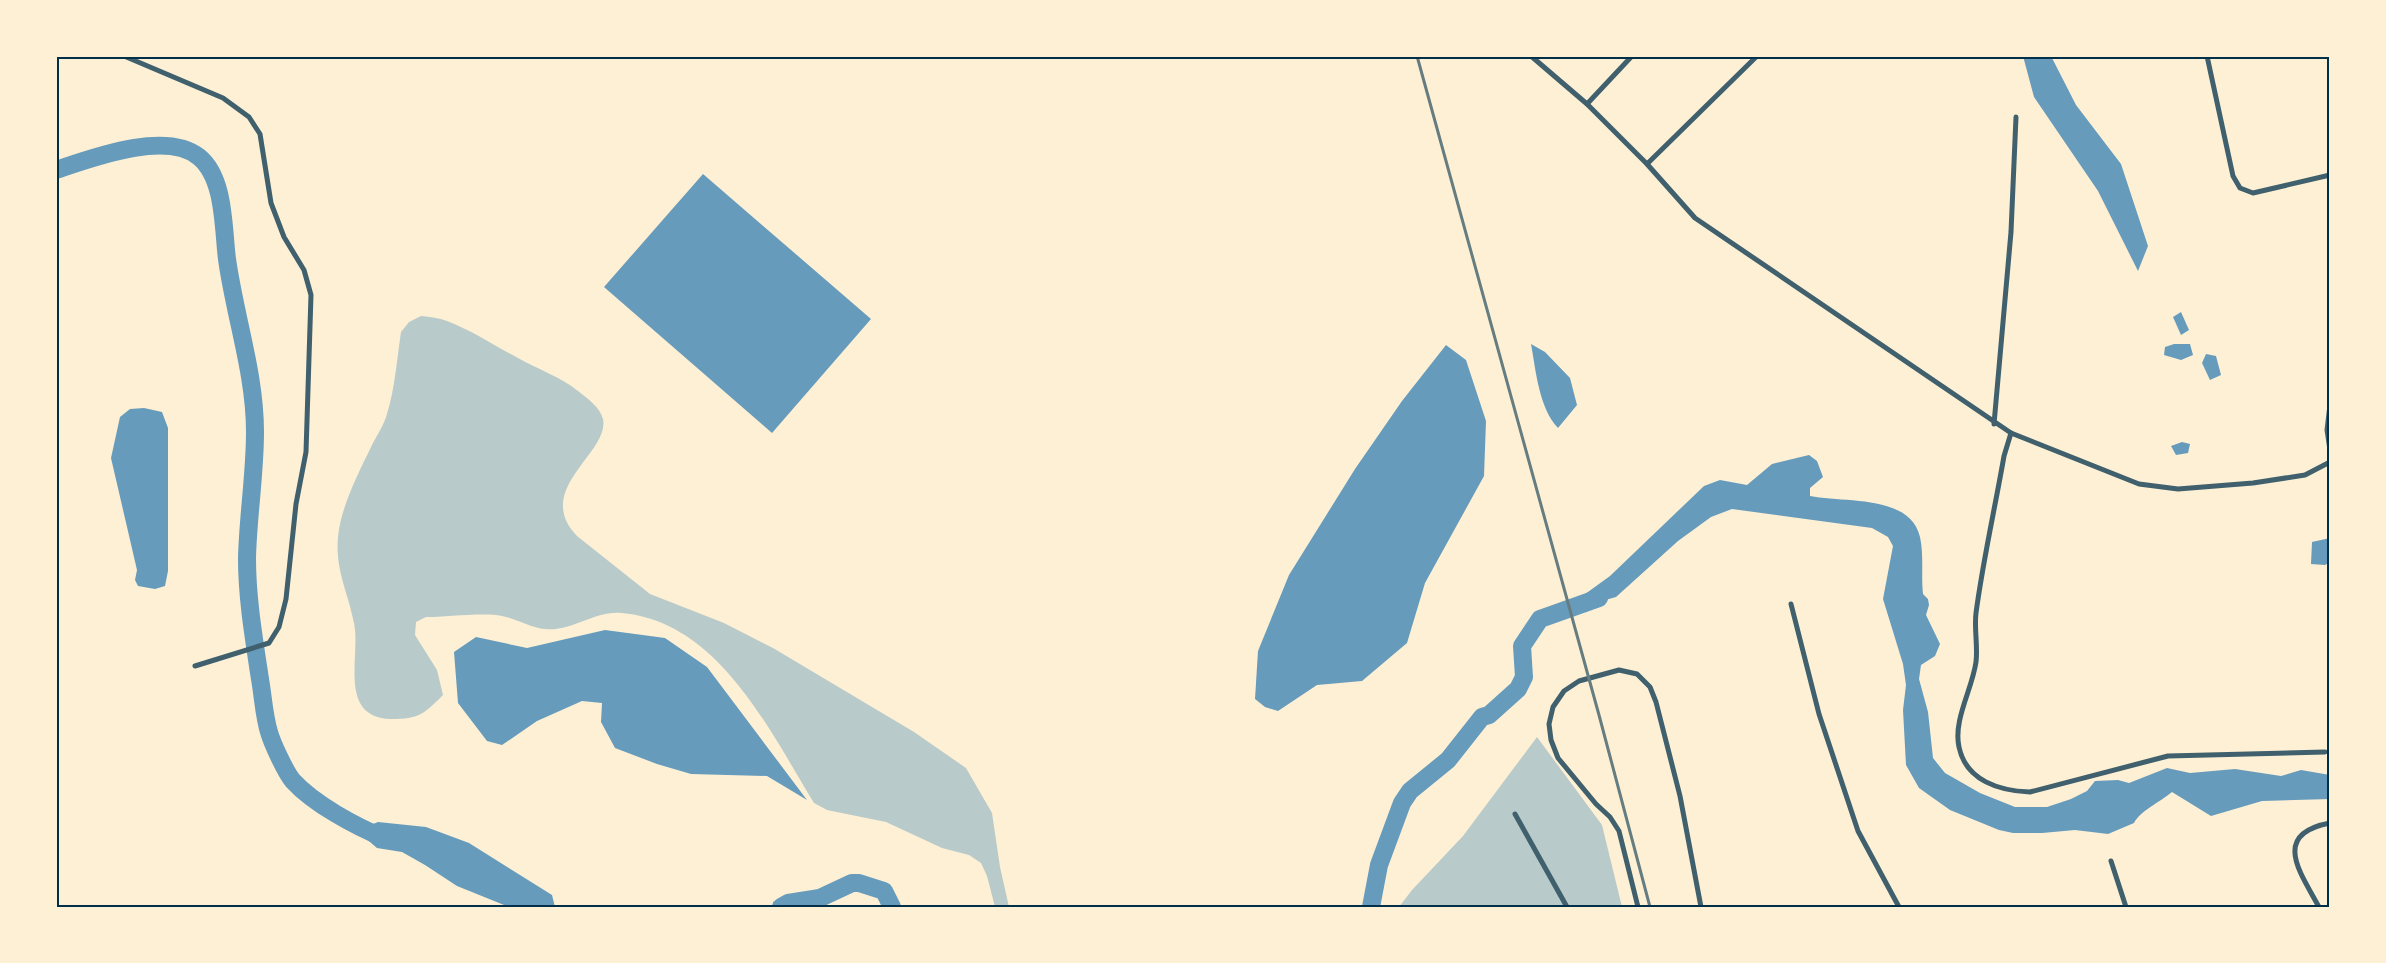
<svg xmlns="http://www.w3.org/2000/svg" width="2386" height="963" viewBox="0 0 2386 963" font-family="'Source Sans 3',sans-serif">
	<rect width="100%" height="100%" fill="#fdf0d5"/>
	<g fill="#b9caca">
		<path d="M 421,316 C 430,317 439,318 447,321 C 471,330 495,346 518,358 C 537,369 561,377 578,391 C 587,398 600,407 603,419 C 610,453 532,489 577,536 L 650,594 L 724,623 L 773,648 L 914,732 L 966,768 L 992,813 L 1000,867 L 1009,907 L 995,907 L 987,876 L 981,863 L 969,855 L 942,848 L 886,822 L 827,810 L 814,803 C 769,730 719,622 622,613 C 595,610 572,632 545,629 C 531,628 517,619 502,616 C 484,612 446,617 426,617 L 416,622 L 415,635 L 437,670 L 443,695 C 424,714 419,719 391,719 C 337,717 361,656 354,623 C 348,592 335,570 338,537 C 341,506 359,472 372,445 C 377,435 384,425 387,414 C 395,388 397,358 401,332 L 409,322 Z"/>
		<path d="M 1537,737 L 1602,825 L 1622,907 L 1399,907 L 1412,890 L 1463,836 Z"/>
	</g>
	<g fill="#669bbc">
		<path d="M 2023,56 L 2051,56 L 2076,105 L 2121,164 L 2148,246 L 2138,271 L 2098,191 L 2034,97 Z"/>
		<path d="M 703,174 L 871,319 L 772,433 L 604,287 Z"/>
		<path d="M 2181,312 L 2189,330 L 2181,335 L 2173,317 Z"/>
		<path d="M 1531,344 L 1545,352 L 1570,378 L 1577,405 L 1558,428 C 1539,408 1536,371 1531,344 Z"/>
		<path d="M 2174,344 L 2190,344 L 2193,355 L 2181,360 L 2164,355 L 2165,347 Z"/>
		<path d="M 1446,345 L 1466,360 L 1486,421 L 1484,476 L 1425,583 L 1407,643 L 1362,681 L 1317,685 L 1278,711 L 1265,707 L 1255,699 L 1258,651 L 1289,575 L 1355,469 L 1402,401 Z"/>
		<path d="M 2206,354 L 2216,356 L 2221,375 L 2210,380 L 2202,363 Z"/>
		<path d="M 144,408 L 162,412 L 168,428 L 168,571 L 165,586 L 155,589 L 138,586 L 135,580 L 137,570 L 111,458 L 120,417 L 130,409 Z"/>
		<path d="M 2182,442 L 2190,444 L 2188,453 L 2176,455 L 2171,446 Z"/>
		<path d="M 1809,455 L 1817,461 L 1823,477 L 1810,488 L 1810,496 C 1844,503 1910,494 1920,537 C 1924,555 1921,576 1923,594 L 1928,599 L 1929,605 L 1926,615 L 1940,644 L 1935,656 L 1921,665 L 1919,679 L 1928,712 L 1933,758 L 1945,773 L 1980,793 L 2015,807 L 2047,807 L 2071,799 L 2087,791 L 2095,781 L 2118,780 L 2129,783 L 2167,768 L 2190,773 L 2235,769 L 2281,776 L 2301,770 L 2330,775 L 2330,799 L 2262,801 L 2211,816 L 2172,792 C 2160,802 2140,811 2134,823 L 2108,834 L 2075,830 L 2042,833 L 2013,833 L 1999,830 L 1950,810 L 1919,788 L 1906,765 L 1903,710 L 1906,685 L 1903,664 L 1883,599 L 1893,546 L 1888,537 L 1872,528 L 1732,509 L 1711,517 L 1678,541 L 1616,597 L 1591,604 L 1579,613 L 1576,606 L 1581,597 L 1610,576 L 1704,486 L 1720,480 L 1747,485 L 1772,464 Z"/>
		<path d="M 2330,538 L 2330,562 L 2325,565 L 2311,564 L 2312,542 Z"/>
		<path d="M 605,630 L 665,638 L 707,667 L 807,800 L 767,776 L 691,774 L 657,764 L 615,748 L 601,722 L 602,703 L 582,701 L 537,721 L 502,745 L 487,741 L 458,703 L 454,652 L 476,637 L 527,648 Z"/>
		<path d="M 378,822 L 426,827 L 469,843 L 552,895 L 555,907 L 509,907 L 457,886 L 425,865 L 402,852 L 377,848 L 363,836 L 363,828 Z"/>
	</g>
	<g fill="none" stroke-linecap="round" stroke-linejoin="round">
		<g stroke="#669bbc" stroke-width="18">
			<path d="M 56,170 C 92,158 166,130 199,157 C 225,178 223,228 227,259 C 235,317 255,373 255,432 C 255,474 248,516 247,558 C 247,599 254,639 260,679 C 263,696 264,716 269,732 C 272,743 286,773 293,781 C 314,804 355,826 384,838"/>
			<path d="M 781,907 L 788,903 L 820,898 L 852,883 L 859,883 L 884,891 L 892,907"/>
			<path d="M 1371,907 L 1379,865 L 1402,803 L 1410,791 L 1448,760 L 1482,717 L 1489,715 L 1518,689 L 1524,677 L 1522,646 L 1540,619 L 1599,598"/>
		</g>
		<g stroke="#3f606c" stroke-width="5">
			<path d="M 124,56 L 223,98 L 249,117 L 260,134 L 271,203 L 284,237 L 304,270 L 311,295 L 306,452 L 296,504 L 286,599 L 279,627 L 269,643 L 195,666"/>
			<path d="M 1531,56 L 1587,104 L 1647,164 L 1695,218 L 2011,433 L 2139,484 L 2178,489 L 2253,483 L 2305,475 L 2330,462"/>
			<path d="M 2207,56 L 2233,176 L 2240,188 L 2253,193 L 2330,175"/>
			<path d="M 1587,104 L 1632,56"/>
			<path d="M 1647,164 L 1757,56"/>
			<path d="M 2330,405 L 2327,430 L 2330,450"/>
			<path d="M 1994,424 L 2011,232 L 2016,117"/>
			<path d="M 2011,433 L 2004,456 C 1995,508 1983,560 1976,613 C 1974,629 1978,646 1976,662 C 1972,690 1953,720 1959,747 C 1966,781 2000,791 2030,792 L 2168,756 L 2325,752"/>
			<path d="M 1791,604 L 1819,714 L 1858,831 L 1899,907"/>
			<path d="M 1515,814 L 1567,907"/>
			<path d="M 2111,861 L 2126,907"/>
			<path d="M 1638,907 L 1619,831 L 1610,817 L 1596,804 L 1558,758 L 1551,740 L 1549,724 L 1553,707 L 1564,691 L 1579,681 L 1619,670 L 1637,674 L 1650,687 L 1656,702 L 1680,796 L 1701,907"/>
			<path d="M 2319,907 C 2300,872 2271,834 2330,823"/>
		</g>
		<path stroke="#657d81" stroke-width="3" d="M 1417,56 L 1599,715 L 1650,907"/>
	</g>
	<rect width="2386" height="963" fill="none" stroke="#fdf0d5" stroke-width="115"/>
	<rect x="58" y="58" width="2270" height="848" fill="none" stroke="#003049" stroke-width="2"/>
</svg>
